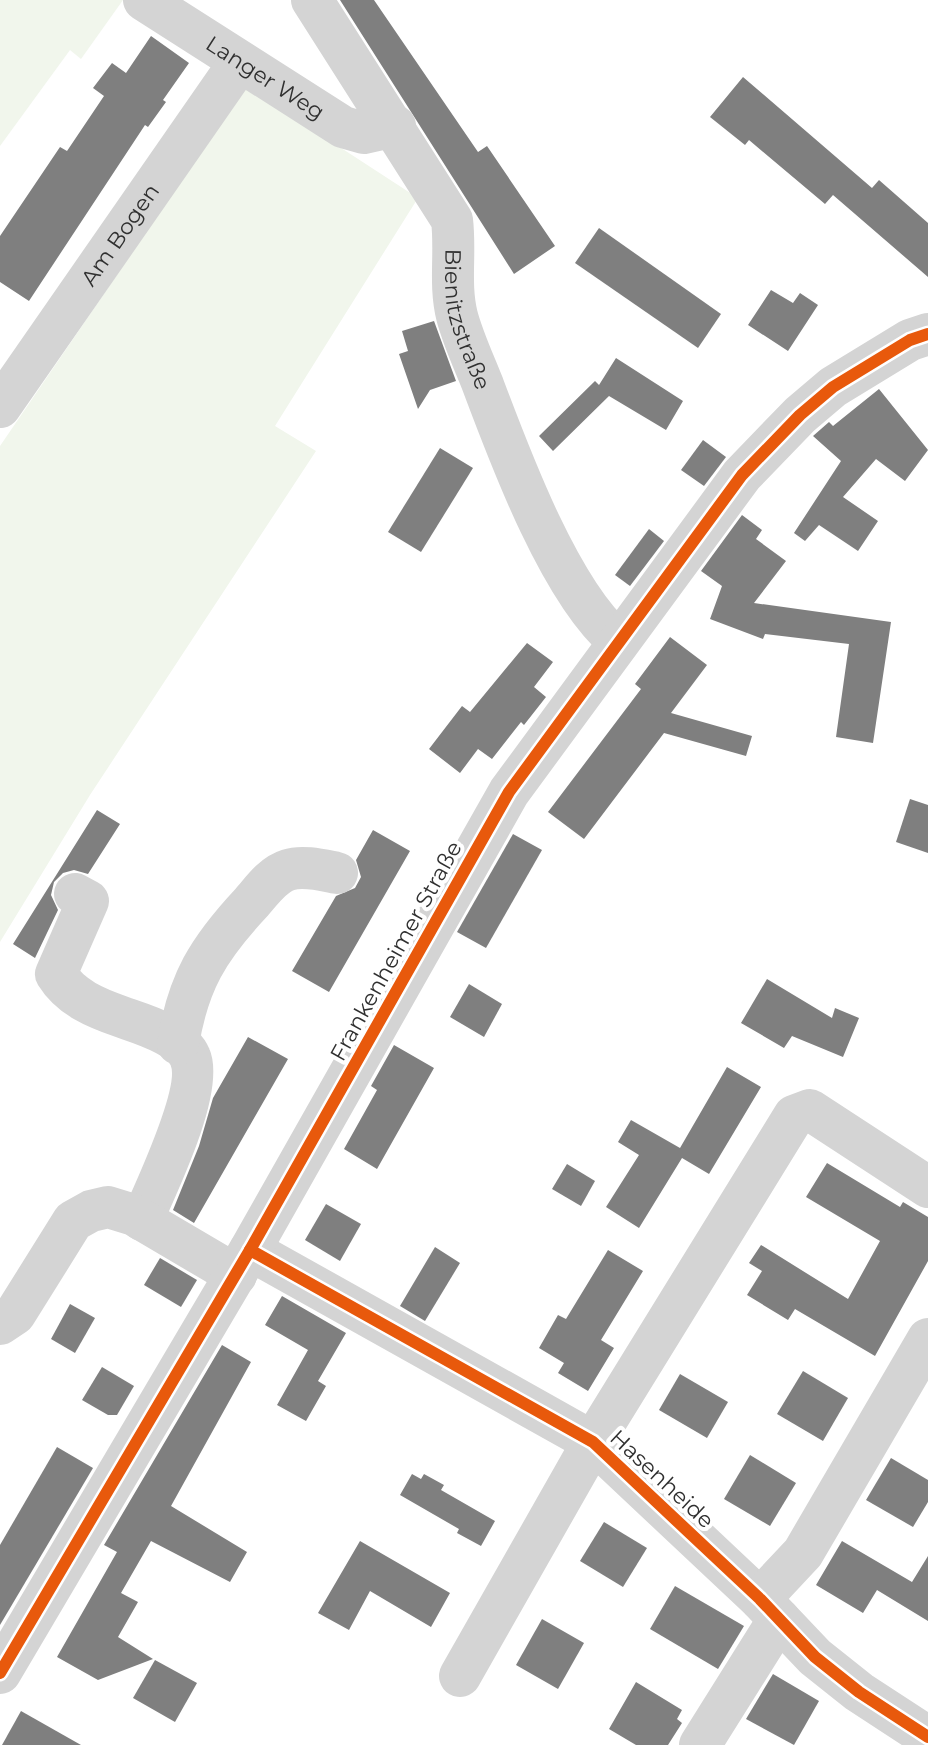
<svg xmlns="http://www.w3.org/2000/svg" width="928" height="1745" viewBox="0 0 928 1745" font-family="Montserrat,sans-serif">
	<rect width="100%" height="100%" fill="#fff"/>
	<g fill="#f1f6ec">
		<path d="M 0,0 L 123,0 L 81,59 L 70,50 L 0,146 Z"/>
		<path d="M 246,86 L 418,198 L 275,426 L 316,451 L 90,795 L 0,942 L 0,446 Z"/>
	</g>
	<g fill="#7f7f7f">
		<path d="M 340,0 L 374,0 L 478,152 L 487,146 L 555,246 L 514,274 Z"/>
		<path d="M 151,36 L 189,63 L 163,100 L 166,102 L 148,127 L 145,125 L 29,301 L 0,282 L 0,236 L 60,147 L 67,151 L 104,96 L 93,88 L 112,63 L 126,73 Z"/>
		<path d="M 743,77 L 872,188 L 879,180 L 928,223 L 928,277 L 833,195 L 825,204 L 749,140 L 745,145 L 710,117 Z"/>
		<path d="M 599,228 L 721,314 L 698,348 L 575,263 Z"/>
		<path d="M 771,290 L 793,303 L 800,293 L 818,305 L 788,351 L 748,325 Z"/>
		<path d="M 434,321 L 456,381 L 430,390 L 418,409 L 399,354 L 408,351 L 402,331 Z"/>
		<path d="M 616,358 L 683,401 L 666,430 L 609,396 L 553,451 L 539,436 L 595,381 L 599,385 Z"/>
		<path d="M 879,389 L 928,450 L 905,481 L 876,459 L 843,497 L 878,521 L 858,551 L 819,525 L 805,541 L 794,533 L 841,461 L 813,436 L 829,422 L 833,426 Z"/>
		<path d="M 703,440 L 726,457 L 704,486 L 681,470 Z"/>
		<path d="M 440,448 L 473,468 L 421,552 L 388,532 Z"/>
		<path d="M 742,515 L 762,530 L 756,539 L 786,561 L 754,603 L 891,622 L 873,743 L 836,737 L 849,644 L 765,634 L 763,639 L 710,619 L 722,586 L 701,571 Z"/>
		<path d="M 649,529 L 664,541 L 630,586 L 615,575 Z"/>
		<path d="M 670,637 L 707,665 L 671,713 L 752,736 L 746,756 L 664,733 L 584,839 L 548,812 L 641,689 L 635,684 Z"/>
		<path d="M 527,643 L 553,662 L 534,687 L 546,697 L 524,725 L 521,722 L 492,759 L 478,749 L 460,773 L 429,749 L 462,706 L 470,712 Z"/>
		<path d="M 910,799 L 928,805 L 928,853 L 896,842 Z"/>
		<path d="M 97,810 L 120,824 L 88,874 L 74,870 L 63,873 L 54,882 L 51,895 L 58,910 L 35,958 L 13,944 Z"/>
		<path d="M 373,830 L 410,851 L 329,992 L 292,971 L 336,896 L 355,888 L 361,877 L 356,860 Z"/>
		<path d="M 513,834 L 542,850 L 486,948 L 457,932 Z"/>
		<path d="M 767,979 L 832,1018 L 835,1008 L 859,1018 L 843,1057 L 792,1036 L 784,1048 L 741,1023 Z"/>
		<path d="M 469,984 L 502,1004 L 484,1037 L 450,1017 Z"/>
		<path d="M 248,1037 L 288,1059 L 194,1223 L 173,1210 L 199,1146 L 213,1098 Z"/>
		<path d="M 394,1045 L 434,1068 L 377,1169 L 344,1149 L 377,1090 L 371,1086 Z"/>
		<path d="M 727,1067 L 761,1087 L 709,1174 L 682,1158 L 639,1228 L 606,1207 L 639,1155 L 618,1142 L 631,1120 L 680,1148 Z"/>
		<path d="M 827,1163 L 900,1207 L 903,1202 L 928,1217 L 928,1261 L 875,1356 L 795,1309 L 788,1320 L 747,1295 L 762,1271 L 749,1263 L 761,1245 L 848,1299 L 880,1241 L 806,1197 Z"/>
		<path d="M 567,1164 L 595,1181 L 581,1206 L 552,1189 Z"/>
		<path d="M 326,1204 L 361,1224 L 340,1261 L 305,1240 Z"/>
		<path d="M 435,1247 L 460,1263 L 425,1321 L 400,1306 Z"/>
		<path d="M 608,1250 L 643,1271 L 601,1340 L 614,1348 L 588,1391 L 558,1373 L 564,1363 L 539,1348 L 558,1315 L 566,1319 Z"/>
		<path d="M 160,1258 L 197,1280 L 181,1307 L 144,1285 Z"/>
		<path d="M 282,1296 L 346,1333 L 318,1381 L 326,1386 L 306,1421 L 277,1405 L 308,1350 L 265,1325 Z"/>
		<path d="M 70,1304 L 95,1318 L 75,1353 L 51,1339 Z"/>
		<path d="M 222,1345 L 251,1362 L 171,1506 L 247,1552 L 230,1582 L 151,1541 L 121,1593 L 138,1602 L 118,1637 L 153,1659 L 98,1680 L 57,1657 L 117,1552 L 104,1545 Z"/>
		<path d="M 102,1367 L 134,1386 L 117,1415 L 108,1415 L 82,1400 Z"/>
		<path d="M 803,1371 L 848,1398 L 823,1441 L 777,1414 Z"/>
		<path d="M 680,1374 L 728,1402 L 707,1438 L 659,1410 Z"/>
		<path d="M 57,1447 L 93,1468 L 0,1625 L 0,1545 Z"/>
		<path d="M 750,1455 L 796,1483 L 770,1526 L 724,1499 Z"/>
		<path d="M 891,1458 L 928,1480 L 928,1502 L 913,1527 L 866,1500 Z"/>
		<path d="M 412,1474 L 421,1479 L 424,1474 L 444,1485 L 441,1490 L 495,1521 L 481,1546 L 457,1533 L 459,1529 L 400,1495 Z"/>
		<path d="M 604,1522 L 647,1548 L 623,1587 L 580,1561 Z"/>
		<path d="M 360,1541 L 450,1593 L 431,1627 L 370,1591 L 349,1630 L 318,1613 Z"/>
		<path d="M 842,1541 L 912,1582 L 928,1556 L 928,1621 L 877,1590 L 863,1613 L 816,1585 Z"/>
		<path d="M 675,1586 L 744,1626 L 718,1669 L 650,1629 Z"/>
		<path d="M 542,1619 L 584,1643 L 558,1689 L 516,1665 Z"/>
		<path d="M 155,1660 L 197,1683 L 175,1722 L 133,1698 Z"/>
		<path d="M 773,1674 L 819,1701 L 794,1745 L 746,1719 Z"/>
		<path d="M 636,1682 L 682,1710 L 677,1719 L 682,1723 L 668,1745 L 636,1745 L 609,1729 Z"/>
		<path d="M 21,1711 L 81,1745 L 2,1745 Z"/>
	</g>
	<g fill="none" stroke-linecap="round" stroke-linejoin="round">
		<g stroke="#d4d4d4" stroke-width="42">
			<path id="s1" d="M 144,0 L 343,127 L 364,133 L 395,126"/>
			<path id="s2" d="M 312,0 L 452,220 C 456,253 449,284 457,316 C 463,339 474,362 483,385 C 510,457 560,592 618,641"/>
			<path id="s3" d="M 0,407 L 239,63"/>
			<path d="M 75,894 L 88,901 L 56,974 C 71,998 96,1008 122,1017 C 142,1024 181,1035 190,1057 C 204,1089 156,1188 142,1220"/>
			<path d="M 178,1044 C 188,982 208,949 251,903 C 261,892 272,875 288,870 C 303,865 322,870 337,873"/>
			<path d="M 250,1250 L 593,1442 L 760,1599 L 815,1657 L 859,1692 L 928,1737"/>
			<path d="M 0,1324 L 15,1314 L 73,1221 L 91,1211 L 108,1207 L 134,1215 L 236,1275"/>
			<path d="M 760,1599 L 803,1553 L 928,1339"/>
			<path d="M 0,1673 L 250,1250 L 509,792 L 742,475 L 800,415 L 833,387 L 910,340 L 928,334"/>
			<path d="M 460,1676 L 593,1442 L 794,1116 L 810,1110 L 928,1187"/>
			<path d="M 700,1745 L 779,1619"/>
		</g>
		<defs>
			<g id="cycleway">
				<path d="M 250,1250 L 593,1442 L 760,1599 L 815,1657 L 859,1692 L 928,1737"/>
				<path d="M 0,1673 L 250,1250 L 509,792 L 742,475 L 800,415 L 833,387 L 910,340 L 928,334"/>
			</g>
		</defs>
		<use href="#cycleway" stroke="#fff" stroke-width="17"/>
		<use href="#cycleway" stroke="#e8590c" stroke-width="12"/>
	</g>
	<g text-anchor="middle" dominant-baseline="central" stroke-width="8" stroke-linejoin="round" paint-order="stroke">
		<g font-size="22" fill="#303030" stroke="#fff">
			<text stroke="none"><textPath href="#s1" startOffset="144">Langer Weg</textPath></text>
			<text stroke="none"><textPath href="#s3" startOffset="210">Am Bogen</textPath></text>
			<text stroke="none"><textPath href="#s2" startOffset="362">Bienitzstraße</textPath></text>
			<text transform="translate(396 951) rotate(-61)">Frankenheimer Straße</text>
			<text transform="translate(662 1479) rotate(43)">Hasenheide</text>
		</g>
	</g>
</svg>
